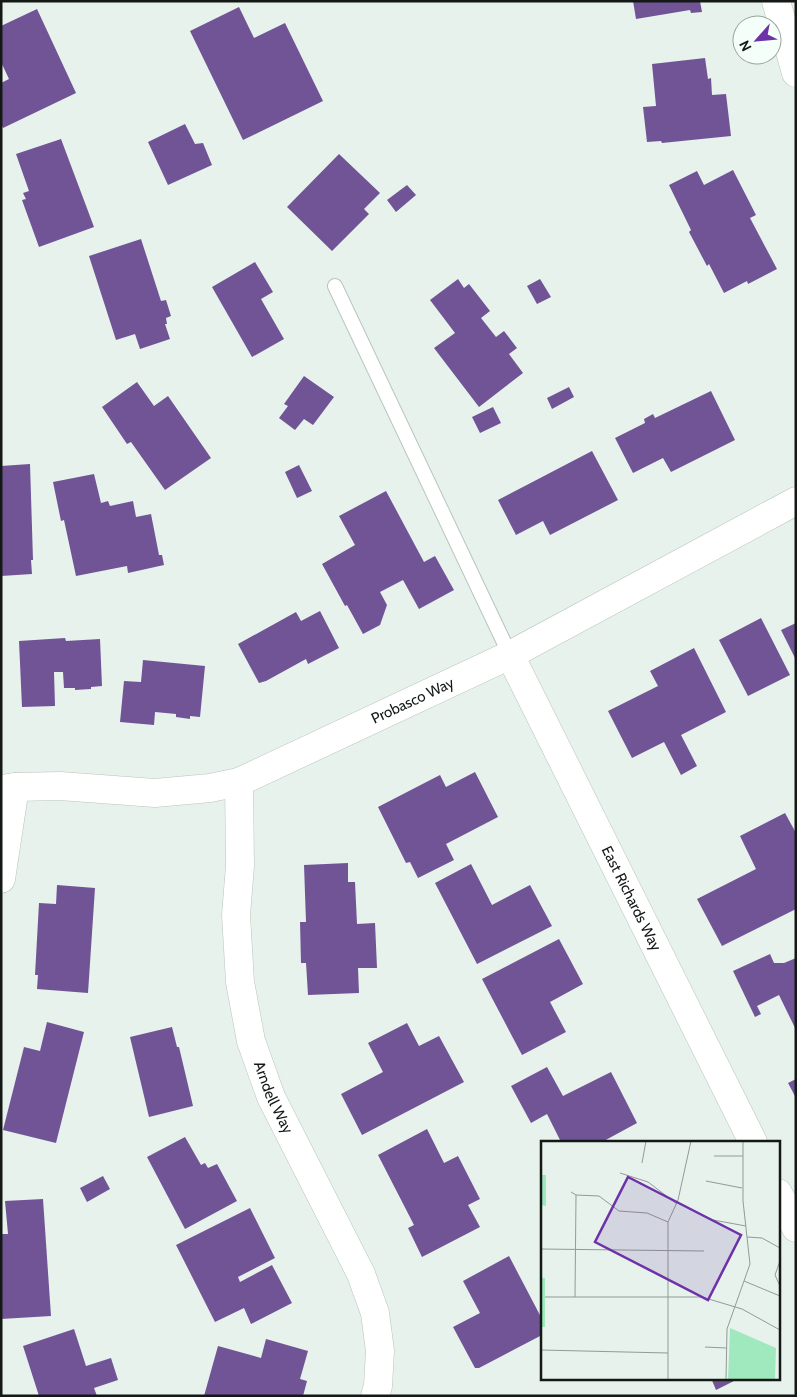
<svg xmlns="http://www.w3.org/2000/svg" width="797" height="1397" viewBox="0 0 797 1397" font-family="Cabin,sans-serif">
	<rect width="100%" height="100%" fill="#e6f2eb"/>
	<g fill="#715496">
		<path d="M 633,1 L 700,1 L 702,12 L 691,13 L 690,10 L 636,19 Z"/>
		<path d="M 239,7 L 254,38 L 285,23 L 323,101 L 243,140 L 190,31 Z"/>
		<path d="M 37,9 L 76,93 L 3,128 L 1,124 L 1,83 L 9,79 L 1,62 L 1,26 Z"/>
		<path d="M 705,58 L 708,79 L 711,78 L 712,95 L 726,94 L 731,136 L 662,143 L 661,141 L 647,142 L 643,107 L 656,106 L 652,64 Z"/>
		<path d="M 185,124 L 195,144 L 203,143 L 212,165 L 168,185 L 148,142 Z"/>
		<path d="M 61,139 L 94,227 L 39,247 L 22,200 L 26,199 L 23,193 L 29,191 L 16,154 Z"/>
		<path d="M 339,154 L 380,193 L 364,209 L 369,214 L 332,251 L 287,207 Z"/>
		<path d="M 733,170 L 756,215 L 750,218 L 777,269 L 748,284 L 747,281 L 724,293 L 709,264 L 707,266 L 689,232 L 691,230 L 669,185 L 697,171 L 704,185 Z"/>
		<path d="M 407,185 L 416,195 L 396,212 L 387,200 Z"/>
		<path d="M 141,239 L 161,301 L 166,300 L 171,316 L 166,318 L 167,324 L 165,324 L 170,339 L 140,349 L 135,334 L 116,340 L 89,256 Z"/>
		<path d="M 255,262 L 273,292 L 261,299 L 284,339 L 252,357 L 212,287 Z"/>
		<path d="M 458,279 L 464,288 L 469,284 L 490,311 L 481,318 L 496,337 L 504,331 L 517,348 L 509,354 L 523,373 L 479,407 L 434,348 L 455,333 L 430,300 Z"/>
		<path d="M 540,279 L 551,297 L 537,304 L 527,286 Z"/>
		<path d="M 304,376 L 334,397 L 313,425 L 304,419 L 295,430 L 279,418 L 288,406 L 284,404 Z"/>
		<path d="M 137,382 L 154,406 L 168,396 L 211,458 L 165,490 L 131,442 L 127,444 L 102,407 Z"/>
		<path d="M 569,387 L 574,397 L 552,409 L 547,398 Z"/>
		<path d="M 711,391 L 735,440 L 671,472 L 663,458 L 633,473 L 615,438 L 645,423 L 644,419 L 653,414 L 655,418 Z"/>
		<path d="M 493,407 L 501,423 L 480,433 L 472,417 Z"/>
		<path d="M 592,451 L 618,500 L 550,535 L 543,521 L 516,535 L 498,500 Z"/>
		<path d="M 30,464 L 33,560 L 31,560 L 32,574 L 1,576 L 1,466 Z"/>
		<path d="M 299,465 L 312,491 L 297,498 L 285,472 Z"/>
		<path d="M 94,474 L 101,503 L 108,501 L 110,506 L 133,501 L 136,517 L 151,514 L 159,555 L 162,555 L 164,565 L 128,573 L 127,566 L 76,576 L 64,520 L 61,521 L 53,482 Z"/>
		<path d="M 386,491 L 424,562 L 435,556 L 454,590 L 419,609 L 403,580 L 380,592 L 387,605 L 380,625 L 363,634 L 347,605 L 345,606 L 322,564 L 355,545 L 339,516 Z"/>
		<path d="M 320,611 L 339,648 L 308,664 L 306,659 L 266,681 L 259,683 L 238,644 L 296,612 L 301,621 Z"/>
		<path d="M 761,618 L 790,675 L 748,696 L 719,640 Z"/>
		<path d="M 796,623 L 796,660 L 781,630 Z"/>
		<path d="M 65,638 L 66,641 L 100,639 L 102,686 L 91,687 L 91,689 L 75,690 L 75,688 L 64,688 L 63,672 L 54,672 L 55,706 L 22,707 L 19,641 Z"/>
		<path d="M 694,648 L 726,712 L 681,735 L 697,766 L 681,775 L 664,742 L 632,758 L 608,711 L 658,686 L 650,671 Z"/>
		<path d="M 143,660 L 205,666 L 200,717 L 190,716 L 190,719 L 176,717 L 176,714 L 155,712 L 154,725 L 120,722 L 124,681 L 141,682 Z"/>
		<path d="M 475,772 L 498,817 L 446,844 L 454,860 L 418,878 L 410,862 L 406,863 L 378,807 L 440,775 L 446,787 Z"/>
		<path d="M 785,813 L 796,833 L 796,909 L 722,946 L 697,899 L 756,869 L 740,836 Z"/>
		<path d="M 348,863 L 348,882 L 355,882 L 357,924 L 375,923 L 377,968 L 358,968 L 359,993 L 308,995 L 306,963 L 301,963 L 300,922 L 306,922 L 304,865 Z"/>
		<path d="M 471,864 L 492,905 L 530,885 L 552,926 L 477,964 L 435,883 Z"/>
		<path d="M 57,885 L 95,888 L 88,993 L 37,989 L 38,975 L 35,975 L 39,903 L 56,904 Z"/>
		<path d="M 559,939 L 583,984 L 550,1002 L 566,1032 L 522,1055 L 482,979 Z"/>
		<path d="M 770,954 L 774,963 L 784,963 L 796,958 L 796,1030 L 779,995 L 757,1006 L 761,1014 L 755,1017 L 733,971 Z"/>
		<path d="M 47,1022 L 84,1032 L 56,1143 L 3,1130 L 24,1047 L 40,1051 Z"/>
		<path d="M 407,1023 L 419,1046 L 439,1036 L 464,1082 L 362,1135 L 341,1094 L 383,1072 L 368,1043 Z"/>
		<path d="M 172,1027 L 177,1047 L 179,1047 L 193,1106 L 149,1117 L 130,1037 Z"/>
		<path d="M 547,1067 L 563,1096 L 611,1072 L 637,1123 L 602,1142 L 561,1142 L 547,1114 L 531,1123 L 511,1086 Z"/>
		<path d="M 796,1079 L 796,1098 L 788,1083 Z"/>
		<path d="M 427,1129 L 444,1163 L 458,1156 L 480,1199 L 468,1205 L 480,1227 L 422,1257 L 408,1228 L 414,1225 L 378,1155 Z"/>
		<path d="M 185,1137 L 201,1165 L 205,1163 L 208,1168 L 217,1164 L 237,1201 L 185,1229 L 147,1157 Z"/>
		<path d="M 103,1176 L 110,1189 L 87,1202 L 80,1188 Z"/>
		<path d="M 43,1199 L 51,1316 L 1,1319 L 1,1234 L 8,1234 L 5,1201 Z"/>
		<path d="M 250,1208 L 275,1258 L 238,1277 L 240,1282 L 272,1265 L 292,1303 L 251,1324 L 244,1308 L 215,1322 L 176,1245 Z"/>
		<path d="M 509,1256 L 542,1319 L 542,1335 L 479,1368 L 475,1368 L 453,1327 L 480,1313 L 463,1281 Z"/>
		<path d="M 74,1329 L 86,1366 L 111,1358 L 118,1380 L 94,1388 L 97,1396 L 39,1396 L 23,1346 Z"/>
		<path d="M 266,1339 L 308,1351 L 300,1379 L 307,1381 L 303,1396 L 204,1396 L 218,1346 L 261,1358 Z"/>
		<path d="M 711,1378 L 740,1378 L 716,1390 Z"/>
	</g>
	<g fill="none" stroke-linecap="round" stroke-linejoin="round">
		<defs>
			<path id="lane" d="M 335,286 L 510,655"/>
			<g id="street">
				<path d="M 776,1 L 796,73"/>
				<path id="s1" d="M 510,655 L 753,1142"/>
				<path id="s2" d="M 239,782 L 240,866 L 236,915 L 240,982 L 251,1041 L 271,1097 L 361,1274 L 375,1313 L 380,1351 L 378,1386 L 375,1396"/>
				<path d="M 1,879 L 15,787"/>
				<path d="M 778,1193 L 796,1228"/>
			</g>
			<g id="secondary">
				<path id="s3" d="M 1,789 L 15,787 L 60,786 L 155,793 L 210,788 L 239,782 L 510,655 L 796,501"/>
			</g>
		</defs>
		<use href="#lane" stroke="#bac5be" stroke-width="16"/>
		<use href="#street" stroke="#bac5be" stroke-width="29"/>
		<use href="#secondary" stroke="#bac5be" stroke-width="29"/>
		<use href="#lane" stroke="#fff" stroke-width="14"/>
		<use href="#street" stroke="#fff" stroke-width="28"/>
		<use href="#secondary" stroke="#fff" stroke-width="28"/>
	</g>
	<g text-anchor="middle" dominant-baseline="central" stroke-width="5" stroke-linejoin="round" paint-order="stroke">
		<g font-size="15" fill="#151916" stroke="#f5fff9">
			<text stroke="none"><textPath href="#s3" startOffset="431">Probasco Way</textPath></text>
			<text stroke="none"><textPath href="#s1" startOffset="272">East Richards Way</textPath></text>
			<text stroke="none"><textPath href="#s2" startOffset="321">Arndell Way</textPath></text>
		</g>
	</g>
	<g transform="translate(541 1141)">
		<rect width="239" height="239" fill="#e6f2eb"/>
		<path d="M 0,34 L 5,34 L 5,65 L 0,64 ZM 0,137 L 4,137 L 4,186 L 0,186 ZM 189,187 L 235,207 L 234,238 L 187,238 Z" fill="#a0e9be"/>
		<path fill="none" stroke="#929b96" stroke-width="1" d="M 173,15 L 202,15M 101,22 L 105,0M 79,32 L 107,41 L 136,63M 165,40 L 201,47M 30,51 L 35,54 L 58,55 L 78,70 L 106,72 L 127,81M 0,71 L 0,108 L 163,110M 172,79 L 205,85M 206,96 L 221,97 L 239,107M 239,120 L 234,134 L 239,145M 203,140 L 239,155M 4,156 L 161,156 L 201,168 L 239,189M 34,156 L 35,54M 164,206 L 185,207M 0,209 L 127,212M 127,238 L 127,81 L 137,59 L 150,0M 185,238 L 186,188 L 209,123 L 202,60 L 202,0"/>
		<path fill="#6e32a8" fill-opacity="0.15" stroke="#6e32a8" stroke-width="2.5" d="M 87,36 L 200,94 L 167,159 L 54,101 Z"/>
		<rect width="239" height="239" fill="none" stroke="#151916" stroke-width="2.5"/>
	</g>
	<rect width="797" height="1397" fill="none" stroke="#151916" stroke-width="5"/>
	<g transform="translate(757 40) rotate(243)"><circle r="24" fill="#f5fff9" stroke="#9ba39e"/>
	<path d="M0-4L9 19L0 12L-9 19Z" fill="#6e32a8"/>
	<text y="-8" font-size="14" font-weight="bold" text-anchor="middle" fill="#151916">N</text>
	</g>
</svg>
